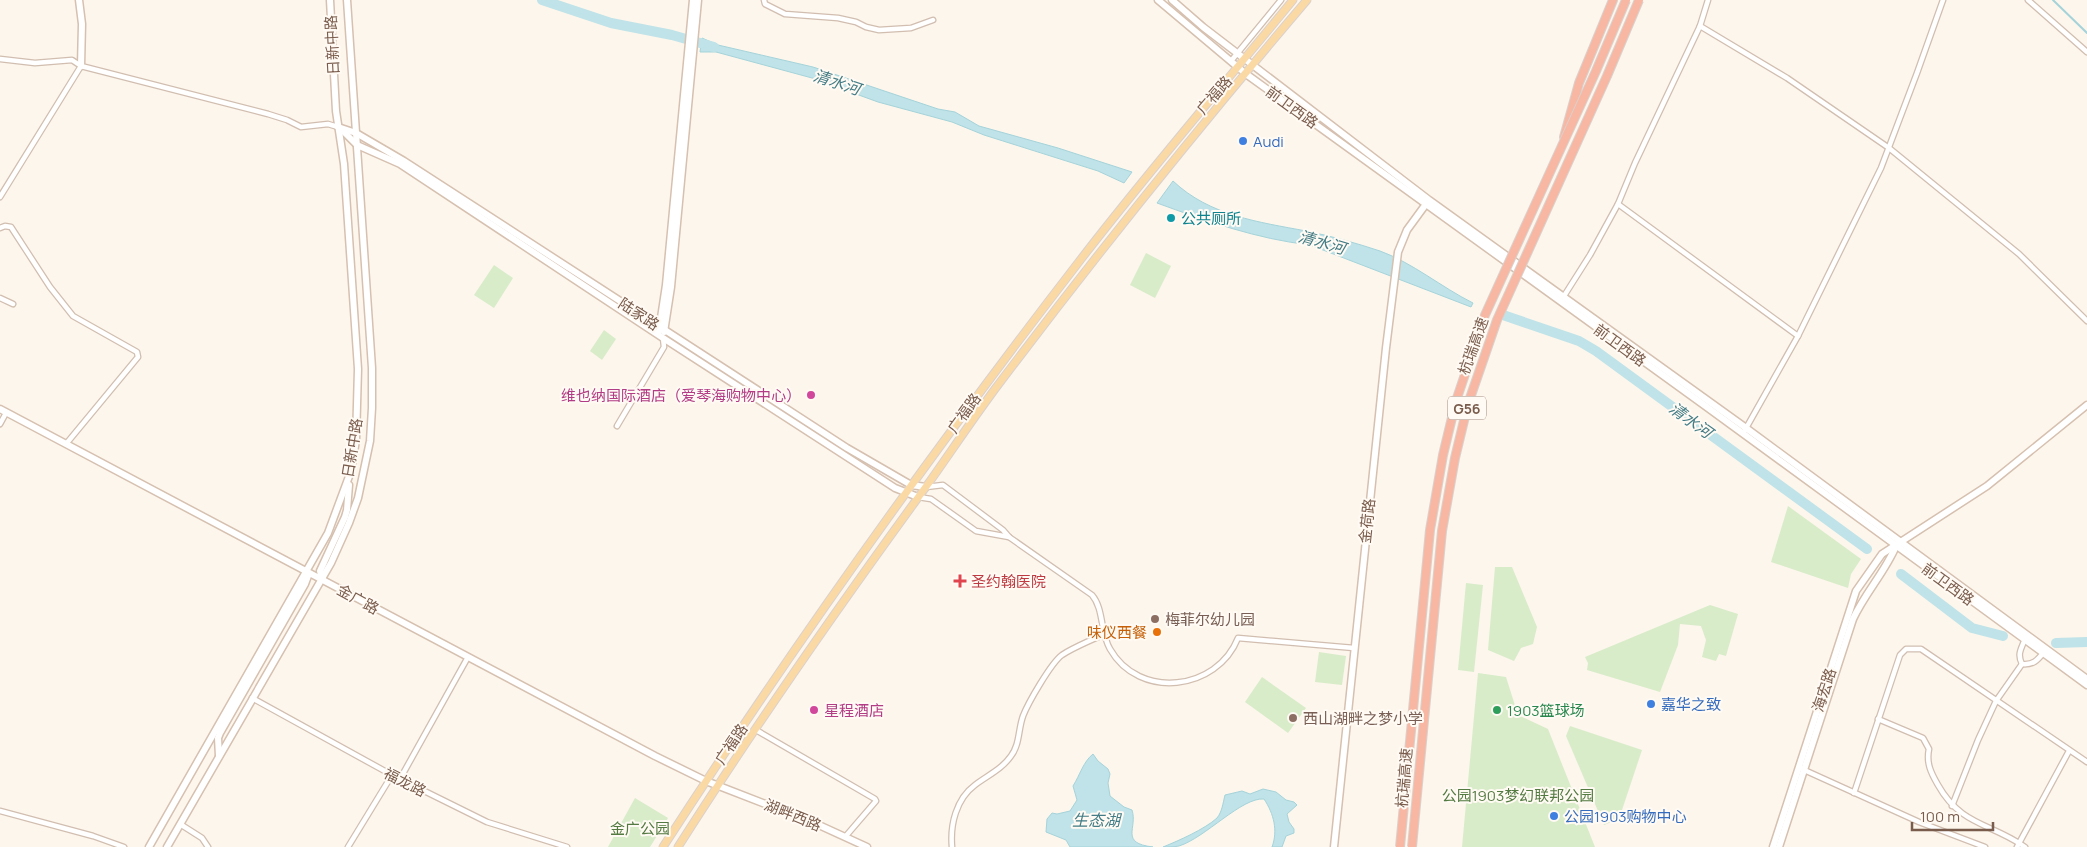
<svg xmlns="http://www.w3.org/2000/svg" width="2087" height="847" viewBox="0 0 2087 847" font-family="Manrope,'Noto Sans SC',sans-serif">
	<rect width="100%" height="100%" fill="#fdf6ec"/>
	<g fill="#d8ecc9">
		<path d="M 1146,253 L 1171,266 L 1155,298 L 1130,285 Z"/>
		<path d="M 494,265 L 513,278 L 494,308 L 474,295 Z"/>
		<path d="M 604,330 L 616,339 L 602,360 L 590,351 Z"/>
		<path d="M 1788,506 L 1861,559 L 1851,574 L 1848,588 L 1771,562 Z"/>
		<path d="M 1495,567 L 1512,567 L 1537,627 L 1533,644 L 1521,648 L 1514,661 L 1488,650 Z"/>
		<path d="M 1466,583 L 1483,585 L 1474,672 L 1458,670 Z"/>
		<path d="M 1710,605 L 1738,614 L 1726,656 L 1719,654 L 1716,661 L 1702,657 L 1706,640 L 1701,626 L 1680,624 L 1678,645 L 1660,692 L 1587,670 L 1588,663 L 1585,657 Z"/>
		<path d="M 1319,652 L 1346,656 L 1342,685 L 1315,682 Z"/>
		<path d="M 1478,673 L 1506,677 L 1518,715 L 1548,729 L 1595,847 L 1462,847 Z"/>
		<path d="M 1262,677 L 1306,708 L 1288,733 L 1245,702 Z"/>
		<path d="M 1570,726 L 1642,750 L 1619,819 L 1604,825 L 1566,736 Z"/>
		<path d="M 635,798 L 668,818 L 650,847 L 608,847 Z"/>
	</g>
	<g fill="#bfe3e8" stroke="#a5d3da">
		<path d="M 702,38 L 718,45 L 813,67 L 938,109 L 955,112 L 979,126 L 1058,148 L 1132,172 L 1124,183 L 1098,171 L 984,135 L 952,122 L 878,102 L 812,78 L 716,52 L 700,52 Z"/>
		<path d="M 1173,181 C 1210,216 1259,222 1306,231 C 1331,236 1356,243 1380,251 C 1413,263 1441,287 1473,303 L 1471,307 L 1310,245 C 1257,239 1206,221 1157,203 Z"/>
		<path d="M 1093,754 L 1098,761 L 1108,769 L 1110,774 L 1108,783 L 1110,796 L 1124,807 L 1132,810 C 1138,828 1119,843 1153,847 L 1070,847 L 1066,840 L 1046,832 L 1047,819 L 1052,813 L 1057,814 L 1070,811 L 1077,800 L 1073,786 C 1080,775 1083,762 1093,754 Z"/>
		<path d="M 1263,789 L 1276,792 L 1286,800 L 1294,802 L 1297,805 L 1287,814 L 1289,822 L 1294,829 L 1294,833 L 1286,836 L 1282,847 L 1272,847 C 1278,831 1274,814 1264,799 C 1242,797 1205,838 1179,846 C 1174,847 1168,847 1163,847 C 1178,841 1205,829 1217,818 C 1222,812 1223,803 1225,795 L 1242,791 L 1250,794 Z"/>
	</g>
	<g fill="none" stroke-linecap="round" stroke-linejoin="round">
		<path stroke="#a5d3da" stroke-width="2" d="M 2053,0 L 2087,33"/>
		<g stroke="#bfe3e8" stroke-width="10">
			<path d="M 542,0 L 611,23 L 672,35 L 714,47"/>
			<path d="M 1503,315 L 1579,341 L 1596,351 L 1867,549"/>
			<path d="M 1901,574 L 1972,628 L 2003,636"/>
			<path d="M 2056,643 L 2087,642"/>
		</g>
		<defs>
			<g id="street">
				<path d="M 764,0 L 765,4 L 785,14 L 838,18 L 856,22 L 866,27 L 879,30 L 911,28 L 933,20"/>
				<path d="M 2028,0 L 2087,52"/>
				<path d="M 1700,26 L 1787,78 L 1889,148 L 2019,254 L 2087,321"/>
				<path d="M 0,59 L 35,63 L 72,60 L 81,66 L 268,114 L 287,120 L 301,127 L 328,124 L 338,127"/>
				<path d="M 1231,61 L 1281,0"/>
				<path d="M 0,197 L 81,66"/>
				<path d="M 1618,204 L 1798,336"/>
				<path d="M 0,228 L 5,226 L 11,227 L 50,287 L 73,316 L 137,352 L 138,357 L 66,444"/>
				<path d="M 1564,296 L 1590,255 L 1618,204 L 1635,163 L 1700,26 L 1708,0"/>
				<path d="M 0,298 L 13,304"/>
				<path d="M 0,424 L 6,413"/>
				<path d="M 617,426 L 664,347 L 663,338"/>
				<path d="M 1745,430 L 1798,336 L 1881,168 L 1917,73 L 1943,0"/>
				<path d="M 926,487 L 943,485 L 1003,530 L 1009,537 L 1092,595 C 1104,609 1100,632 1110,649 C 1139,700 1217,691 1238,638 L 1354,648"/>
				<path d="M 918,497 L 931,499 L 976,531 L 1009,537"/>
				<path d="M 2025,639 C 2021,649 2017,654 2022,664 C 2033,665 2037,661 2044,652"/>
				<path d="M 252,698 L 392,775 L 487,822 L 567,847"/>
				<path d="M 1878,719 L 1923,738 L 1929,749 C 1926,763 1931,773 1938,785 C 1961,826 1991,823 2025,847"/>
				<path d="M 756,730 L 875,799 L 876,801 L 845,837"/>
				<path d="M 1802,769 L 1919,822 L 1985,847"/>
				<path d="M 400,779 L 468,657"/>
				<path d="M 1854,793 L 1900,655 L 1906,649 L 1921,649 L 2087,762"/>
				<path d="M 1952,806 L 1978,740 L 1996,701 L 2022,664"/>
				<path d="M 0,811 L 93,836 L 124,847"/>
				<path d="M 180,824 L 202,838 L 208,847"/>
				<path d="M 348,847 L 392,775"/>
				<path d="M 952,847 C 950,825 956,799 975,785 C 988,775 1001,770 1011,756 C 1020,744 1018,730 1023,716 C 1028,703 1051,663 1062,655 C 1074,647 1090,641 1104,634"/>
				<path d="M 2017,847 L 2069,751"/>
			</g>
			<g id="secondary">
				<path d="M 79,0 L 82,24 L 81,66"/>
				<path d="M 1158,0 L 1246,74 L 1704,405 L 2087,685"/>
				<path d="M 1172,0 L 1203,27 L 1429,200 L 1746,428 L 2087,679"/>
				<path d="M 338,127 L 356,133 L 404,161 L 847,448 L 911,485 L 926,487"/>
				<path d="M 341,129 L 357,145 L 400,164 L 663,338 L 895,488 L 918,497"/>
				<path d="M 659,331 L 666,285 L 693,0"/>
				<path d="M 664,332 L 671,287 L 698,0"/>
				<path d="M 0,409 L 655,756 L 706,781 L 773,807 L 786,810 L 867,847"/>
				<path d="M 322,579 L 320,571 L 345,517 L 347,510 L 349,485"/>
				<path d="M 219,756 L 218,738 L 220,733 L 305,584 L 308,576 L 306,571"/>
				<path d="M 149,847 L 328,533 L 351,471 L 356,440 L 358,369 L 344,164 L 336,111 L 330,0"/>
				<path d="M 167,847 L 331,563 L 349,523 L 358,498 L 370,441 L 372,408 L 372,368 L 347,0"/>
				<path d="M 1334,847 L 1386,348 L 1398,252 L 1407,230 L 1426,204"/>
				<path d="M 1773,847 L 1856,591 L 1882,554 L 1987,486 L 2087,405"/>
				<path d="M 1779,847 L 1853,619 C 1865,593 1885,572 1896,546"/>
			</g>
			<g id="primary">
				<path d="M 663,847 C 793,646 932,452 1078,263 C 1147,173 1221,88 1293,0"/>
				<path d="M 678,847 C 757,723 841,603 928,484 C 950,453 972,420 995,389 C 1095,256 1199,127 1307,0"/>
			</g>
			<path id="highway" d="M 1564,137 L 1579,83 L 1613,0"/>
		</defs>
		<use href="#street" stroke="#d1beb0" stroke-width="7"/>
		<use href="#secondary" stroke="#d6c0b0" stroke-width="9"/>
		<use href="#primary" stroke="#dad1cd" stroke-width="9"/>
		<use href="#highway" stroke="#dad1cd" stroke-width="10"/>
		<use href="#street" stroke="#fff" stroke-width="4.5"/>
		<use href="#secondary" stroke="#fff" stroke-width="6"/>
		<use href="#primary" stroke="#fbd9a5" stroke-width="7"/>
		<use href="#highway" stroke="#f7b7a3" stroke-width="8"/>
		<defs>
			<g id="highway-bridge">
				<path d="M 1400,847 L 1430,530 L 1443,455 L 1456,401 L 1485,315 L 1596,71 L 1626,0"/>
				<path d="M 1412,847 L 1442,531 L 1455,458 L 1468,404 L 1497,320 L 1607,76 L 1639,0"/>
			</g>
		</defs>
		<use href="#highway-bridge" stroke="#dad1cd" stroke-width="10" stroke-linecap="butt"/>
		<use href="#highway-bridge" stroke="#f7b7a3" stroke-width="8"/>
	</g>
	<g fill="#3f7fe0" stroke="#fffaf3" stroke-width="2">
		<circle cx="1243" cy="141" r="5"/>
		<circle cx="1651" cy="704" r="5"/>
		<circle cx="1554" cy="816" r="5"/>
	</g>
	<circle fill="#0f9aa8" stroke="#fffaf3" stroke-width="2" cx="1171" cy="218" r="5"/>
	<g fill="#d1479c" stroke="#fffaf3" stroke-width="2">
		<circle cx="811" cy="395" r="5"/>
		<circle cx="814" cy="710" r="5"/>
	</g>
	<path fill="#e0444e" stroke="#fffaf3" stroke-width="2" d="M957.5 573.5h5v5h5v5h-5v5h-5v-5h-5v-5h5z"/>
	<g fill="#8d6e63" stroke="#fffaf3" stroke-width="2">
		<circle cx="1155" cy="619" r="5"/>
		<circle cx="1293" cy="718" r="5"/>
	</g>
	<circle fill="#e8710a" stroke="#fffaf3" stroke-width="2" cx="1157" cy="632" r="5"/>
	<circle fill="#2e9e5b" stroke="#fffaf3" stroke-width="2" cx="1497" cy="710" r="5"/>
	<g text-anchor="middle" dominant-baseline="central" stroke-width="4" stroke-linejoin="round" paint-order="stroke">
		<rect fill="#fffaf3" stroke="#a28b7f" stroke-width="1" x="1448" y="396.5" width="38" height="23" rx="4"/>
		<g font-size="14" font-weight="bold" fill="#7a5c4d">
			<text x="1467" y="408">G56</text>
		</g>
		<g font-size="15" fill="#7a5c4d" stroke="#fffaf3">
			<text transform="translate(332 45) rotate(-93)">日新中路</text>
			<text transform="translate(1214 95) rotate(-49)">广福路</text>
			<text transform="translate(1292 107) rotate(36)">前卫西路</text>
			<text transform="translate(639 314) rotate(33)">陆家路</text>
			<text transform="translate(1620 345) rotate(36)">前卫西路</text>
			<text transform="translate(1473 346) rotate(-70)">杭瑞高速</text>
			<text transform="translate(964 413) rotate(-54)">广福路</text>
			<text transform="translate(352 448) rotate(-81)">日新中路</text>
			<text transform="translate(1367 521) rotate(-84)">金荷路</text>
			<text transform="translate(1948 584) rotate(36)">前卫西路</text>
			<text transform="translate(358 599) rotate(29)">金广路</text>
			<text transform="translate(1824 690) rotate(-72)">海宏路</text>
			<text transform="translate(731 744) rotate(-56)">广福路</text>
			<text transform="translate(1404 778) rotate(-85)">杭瑞高速</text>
			<text transform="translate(405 782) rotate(27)">福龙路</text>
			<text transform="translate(793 815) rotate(22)">湖畔西路</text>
		</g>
		<g font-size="15" fill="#366cbe" stroke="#fffaf3" text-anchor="start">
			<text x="1253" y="141">Audi</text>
			<text x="1661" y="704">嘉华之致</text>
			<text x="1564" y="816">公园1903购物中心</text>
		</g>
		<g font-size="15" fill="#0d838f" stroke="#fffaf3" text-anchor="start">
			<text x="1181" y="218">公共厕所</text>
		</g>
		<g font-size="15" fill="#b23c85" stroke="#fffaf3" text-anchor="end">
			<text x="801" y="395">维也纳国际酒店（爱琴海购物中心）</text>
			<text x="824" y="710" text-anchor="start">星程酒店</text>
		</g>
		<g font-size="15" fill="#be3a42" stroke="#fffaf3" text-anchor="start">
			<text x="971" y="581">圣约翰医院</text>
		</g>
		<g font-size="15" fill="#785e54" stroke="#fffaf3" text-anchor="start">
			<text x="1165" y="619">梅菲尔幼儿园</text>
			<text x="1303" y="718">西山湖畔之梦小学</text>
		</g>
		<g font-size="15" fill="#c56008" stroke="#fffaf3" text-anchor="end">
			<text x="1147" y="632">味仪西餐</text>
		</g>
		<g font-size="15" fill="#27864d" stroke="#fffaf3" text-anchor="start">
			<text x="1507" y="710">1903篮球场</text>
		</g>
		<g font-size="15" fill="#537a41" stroke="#fffaf3">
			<text x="1518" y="795">公园1903梦幻联邦公园</text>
			<text x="640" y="828">金广公园</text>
		</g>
		<g font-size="16" font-style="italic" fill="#437c86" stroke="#fffaf3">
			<text transform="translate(837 82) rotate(18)">清水河</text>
			<text transform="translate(1322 242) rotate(16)">清水河</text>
			<text transform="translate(1691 420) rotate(36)">清水河</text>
			<text x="1096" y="820">生态湖</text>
		</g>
	</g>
	<path d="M1912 822v8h81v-8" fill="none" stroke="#7a5c4d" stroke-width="2.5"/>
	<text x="1920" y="822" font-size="15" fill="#7a5c4d" stroke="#fffaf3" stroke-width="4" paint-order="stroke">100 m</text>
</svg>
